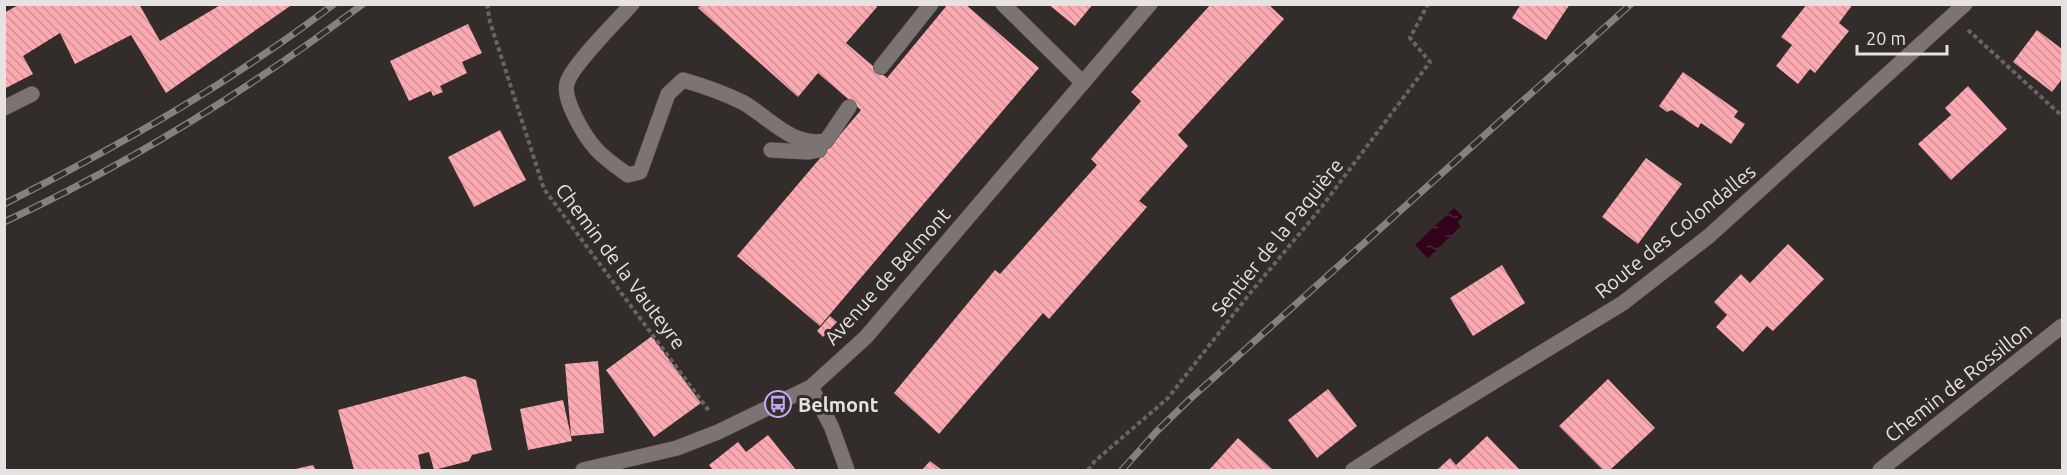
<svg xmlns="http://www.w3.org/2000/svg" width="2067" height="475" viewBox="0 0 2067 475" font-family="Ubuntu,sans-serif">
	<defs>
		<pattern id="water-ripples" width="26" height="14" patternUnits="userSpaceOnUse" patternTransform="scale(1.5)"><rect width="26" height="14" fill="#310219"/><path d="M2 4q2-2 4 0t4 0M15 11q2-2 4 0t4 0" fill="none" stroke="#4f273a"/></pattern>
		<pattern id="building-back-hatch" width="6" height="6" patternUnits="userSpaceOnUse" patternTransform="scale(1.5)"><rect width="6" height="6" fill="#fda9b1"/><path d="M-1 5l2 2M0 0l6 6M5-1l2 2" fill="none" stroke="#cf9096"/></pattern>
	</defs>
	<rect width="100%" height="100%" fill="#322c2a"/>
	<path fill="url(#water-ripples)" d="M 1454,208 L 1463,217 L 1457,222 L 1461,226 L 1428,258 L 1415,245 Z"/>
	<g fill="url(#building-back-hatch)">
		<path d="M 20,4 L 139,4 L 160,41 L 222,4 L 293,4 L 166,93 L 131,35 L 75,64 L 60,33 L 23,56 L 33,74 L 4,89 L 4,13 Z"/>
		<path d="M 701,4 L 875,4 L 877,7 L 846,43 L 887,78 L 948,4 L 965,4 L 1039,68 L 820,326 L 737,256 L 861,110 L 818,73 L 798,97 L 698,8 Z"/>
		<path d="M 1048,4 L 1093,4 L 1075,26 Z"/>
		<path d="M 1211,4 L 1268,4 L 1284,19 L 1178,135 L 1188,146 L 1139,201 L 1147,207 L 1049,319 L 1043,313 L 939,434 L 894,393 L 995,270 L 1000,274 L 1097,165 L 1091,159 L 1141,101 L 1131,92 Z"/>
		<path d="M 1521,4 L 1570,4 L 1546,40 L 1512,18 Z"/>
		<path d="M 1807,4 L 1853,4 L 1839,23 L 1849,31 L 1815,73 L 1810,69 L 1798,84 L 1776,66 L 1792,45 L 1781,37 Z"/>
		<path d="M 468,24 L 482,53 L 462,62 L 467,73 L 440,86 L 443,92 L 433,96 L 431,91 L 409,101 L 390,61 Z"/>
		<path d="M 2037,30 L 2062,49 L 2062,79 L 2052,92 L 2013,62 Z"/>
		<path d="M 1683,72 L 1738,111 L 1734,117 L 1745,124 L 1731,144 L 1701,123 L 1698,128 L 1672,110 L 1667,112 L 1659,106 Z"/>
		<path d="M 1968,86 L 2007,129 L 1951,180 L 1918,144 L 1951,115 L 1945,108 Z"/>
		<path d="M 500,130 L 526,180 L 474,207 L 448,157 Z"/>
		<path d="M 1646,158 L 1682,184 L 1638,244 L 1602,217 Z"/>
		<path d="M 1788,244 L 1824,279 L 1773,331 L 1767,326 L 1743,352 L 1716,327 L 1727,315 L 1714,302 L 1741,274 L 1750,283 Z"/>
		<path d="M 1502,265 L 1525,303 L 1473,336 L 1450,298 Z"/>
		<path d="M 830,316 L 837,322 L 823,337 L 817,331 Z"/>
		<path d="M 652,336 L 701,403 L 654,437 L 606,370 Z"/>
		<path d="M 598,361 L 604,433 L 571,436 L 565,364 Z"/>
		<path d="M 465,376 L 476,380 L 492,450 L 472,455 L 469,461 L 434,470 L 429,452 L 418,455 L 421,470 L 354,470 L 338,410 Z"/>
		<path d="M 1608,379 L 1655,428 L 1610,470 L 1603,470 L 1559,426 Z"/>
		<path d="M 1328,389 L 1357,426 L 1317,458 L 1288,420 Z"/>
		<path d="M 563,400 L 572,441 L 528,450 L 520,409 Z"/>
		<path d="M 768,435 L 796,470 L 713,470 L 709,465 L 738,442 L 746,452 Z"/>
		<path d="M 1487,436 L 1520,470 L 1437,470 L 1450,458 L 1456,465 Z"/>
		<path d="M 1238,438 L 1273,470 L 1209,470 Z"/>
		<path d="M 930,461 L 942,470 L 922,470 Z"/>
		<path d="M 313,465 L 316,470 L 291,470 Z"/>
	</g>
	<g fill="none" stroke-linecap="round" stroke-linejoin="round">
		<defs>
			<g id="service">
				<path d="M 632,4 C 617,21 572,65 567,83 C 562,99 585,137 596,149 C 605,159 617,167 628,175 L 640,172 L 668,94 L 683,80 C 704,86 724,93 744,103 C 771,119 792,147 826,141 L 849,107"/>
				<path d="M 1003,4 L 1083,83"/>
				<path d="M 881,67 L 931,4"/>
				<path d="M 4,108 L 32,94"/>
				<path d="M 771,150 L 808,152 L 819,150"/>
			</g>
			<g id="minor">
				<path d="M 811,387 L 866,337 L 1150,4"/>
				<path d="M 1880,470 L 2062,326"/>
			</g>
			<g id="tertiary">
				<path d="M 583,470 L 677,448 L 718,432 L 811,387 L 832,428 L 847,470"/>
				<path d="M 1353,470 L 1423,425 L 1623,303 L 1709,236 L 1965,4"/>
			</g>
		</defs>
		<use href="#service" stroke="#4f4a49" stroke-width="16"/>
		<use href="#minor" stroke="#4f4a49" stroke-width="16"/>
		<use href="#tertiary" stroke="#4f4a49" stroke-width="16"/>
		<g stroke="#696462" stroke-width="4" stroke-dasharray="4.5 3" stroke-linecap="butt">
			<path d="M 487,4 L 490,22 L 544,189 L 709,411"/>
			<path d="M 1968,30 L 2062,116"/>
			<path d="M 1088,470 L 1095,461 L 1168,398 L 1251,292 L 1320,209 L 1430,62 L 1410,38 L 1428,4"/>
		</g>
		<use href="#service" stroke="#7c7472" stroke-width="15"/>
		<use href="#minor" stroke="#7c7472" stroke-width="15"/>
		<use href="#tertiary" stroke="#7c7472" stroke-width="15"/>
		<defs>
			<g id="rail">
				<path d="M 4,204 C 119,146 232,82 334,4"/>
				<path d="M 4,222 C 131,163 251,88 363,4"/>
				<path d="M 1122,470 L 1157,431 L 1190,399 L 1631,4"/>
			</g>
		</defs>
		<use href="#rail" stroke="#868180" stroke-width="7"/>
		<use href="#rail" stroke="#322c2a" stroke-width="4.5" stroke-dasharray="14" stroke-linecap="butt"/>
	</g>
	<defs>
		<symbol id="bus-ring" viewBox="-11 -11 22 22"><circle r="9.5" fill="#322c2a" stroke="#c2a8f3" stroke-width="1.5"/><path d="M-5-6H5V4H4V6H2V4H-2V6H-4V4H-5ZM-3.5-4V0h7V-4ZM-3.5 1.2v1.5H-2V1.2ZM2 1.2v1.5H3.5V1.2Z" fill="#c2a8f3"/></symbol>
	</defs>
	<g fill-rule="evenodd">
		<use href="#bus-ring" x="763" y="389" width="30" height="30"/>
	</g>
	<g text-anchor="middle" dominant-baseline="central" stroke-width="6" stroke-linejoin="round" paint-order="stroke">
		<g font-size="20" fill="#e6e2e1" stroke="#322c2a">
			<text transform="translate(1675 231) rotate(-39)">Route des Colondalles</text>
			<text transform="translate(1277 237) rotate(-51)">Sentier de la Paquière</text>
			<text transform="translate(621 266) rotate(53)">Chemin de la Vauteyre</text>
			<text transform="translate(887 276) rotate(-48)">Avenue de Belmont</text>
			<text transform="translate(1958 382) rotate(-38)">Chemin de Rossillon</text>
		</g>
		<g font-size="20" font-weight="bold" fill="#e6e2e1" stroke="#322c2a" text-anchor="start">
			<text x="798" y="404">Belmont</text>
		</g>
	</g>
	<rect width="2067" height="475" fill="none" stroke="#e6e2e1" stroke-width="12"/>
	<path d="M1857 45v9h90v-9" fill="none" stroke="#e6e2e1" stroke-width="3"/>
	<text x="1866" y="45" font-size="18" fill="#e6e2e1" stroke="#322c2a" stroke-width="4.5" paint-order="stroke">20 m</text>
</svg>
